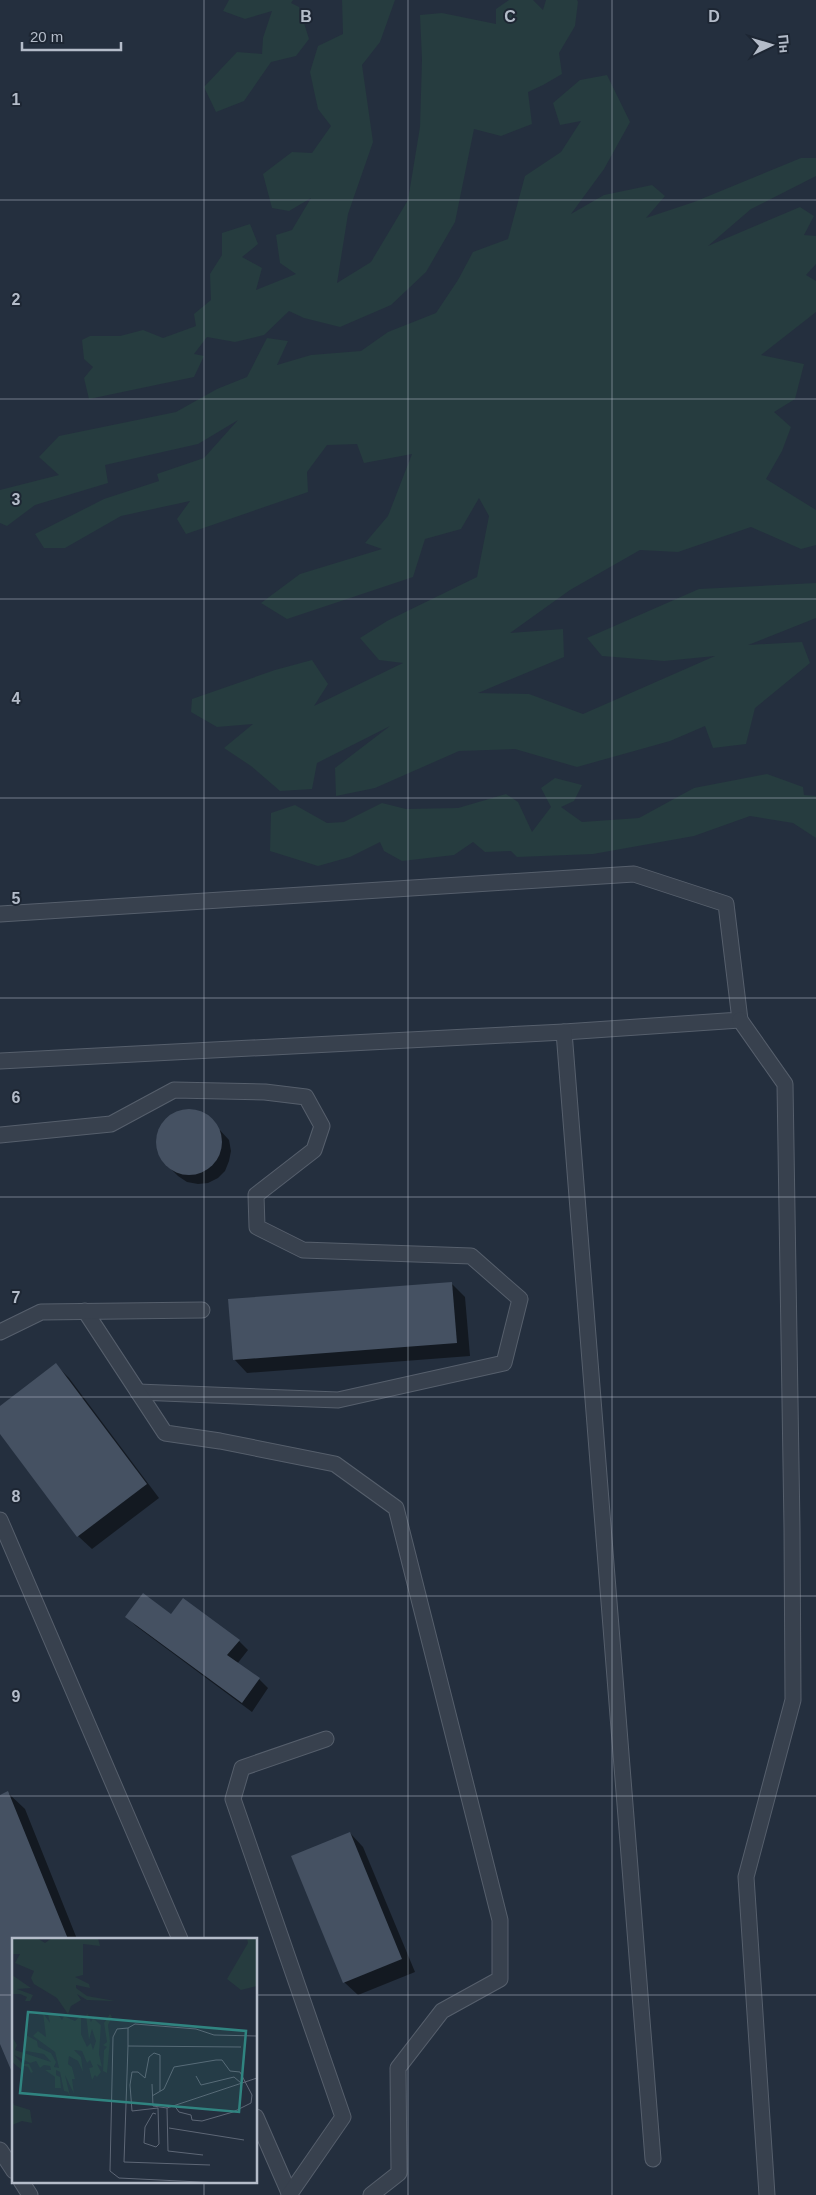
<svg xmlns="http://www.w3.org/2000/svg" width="816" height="2195" viewBox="0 0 816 2195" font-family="Arial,sans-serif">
	<rect width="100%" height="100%" fill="#242f3e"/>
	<g fill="#263c3f">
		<path d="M 229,0 L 293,0 L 291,3 L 299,7 L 309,39 L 296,56 L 271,62 L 244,101 L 216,112 L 204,87 L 237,52 L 262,54 L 263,38 L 272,11 L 245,19 L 223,11 Z"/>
		<path d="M 342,0 L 395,0 L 380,42 L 362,65 L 373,142 L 348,214 L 337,283 L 371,262 L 408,200 L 420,127 L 422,59 L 420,15 L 442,13 L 496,24 L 496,9 L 509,0 L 533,0 L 543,10 L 546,0 L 577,0 L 578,2 L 575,26 L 559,53 L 562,74 L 543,85 L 528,92 L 532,124 L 501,136 L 474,129 L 455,222 L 426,272 L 391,305 L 340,327 L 304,318 L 289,311 L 264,335 L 235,342 L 207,337 L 194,354 L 204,356 L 194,377 L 89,399 L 84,378 L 93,367 L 84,359 L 82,340 L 90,336 L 120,336 L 143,330 L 163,338 L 196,326 L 194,314 L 211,300 L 210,274 L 222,255 L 222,233 L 250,224 L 258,244 L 242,257 L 262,268 L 256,290 L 296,274 L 280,263 L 276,235 L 292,230 L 311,198 L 289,211 L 272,208 L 263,174 L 292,152 L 312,153 L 331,126 L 318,109 L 310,72 L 318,46 L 343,34 Z"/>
		<path d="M 607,75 L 630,122 L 604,169 L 571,214 L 604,195 L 652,185 L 665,196 L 646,218 L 694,202 L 801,158 L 816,158 L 816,176 L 751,209 L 708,246 L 800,207 L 814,216 L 804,235 L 816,236 L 816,264 L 806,275 L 816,281 L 816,312 L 761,355 L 804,364 L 795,399 L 774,412 L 791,427 L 782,451 L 766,479 L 816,510 L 816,545 L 801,549 L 751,527 L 678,552 L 640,550 L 570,590 L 510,633 L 563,629 L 564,657 L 478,693 L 529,694 L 583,714 L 715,656 L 664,661 L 602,656 L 587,638 L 699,589 L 816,583 L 816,618 L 748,645 L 802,642 L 810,663 L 755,708 L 746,744 L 713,748 L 705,726 L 670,741 L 577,767 L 515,749 L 459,751 L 375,788 L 336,796 L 335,768 L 390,726 L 317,763 L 312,789 L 280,791 L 251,766 L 224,748 L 253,724 L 217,727 L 191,712 L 192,699 L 275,670 L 312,660 L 328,684 L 314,706 L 403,663 L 379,660 L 360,638 L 387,621 L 477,577 L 489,516 L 479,498 L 461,529 L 425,539 L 413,577 L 287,619 L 261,603 L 300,574 L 382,549 L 365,543 L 388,516 L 412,454 L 364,463 L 357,444 L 327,445 L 307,472 L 308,492 L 186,534 L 177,519 L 190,501 L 121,516 L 65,548 L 44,548 L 35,534 L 104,499 L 159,481 L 157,474 L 204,458 L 238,420 L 198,444 L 105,465 L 108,483 L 35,505 L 7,526 L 0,523 L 0,490 L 59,475 L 39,457 L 59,436 L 176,412 L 217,389 L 247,377 L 267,338 L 288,341 L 277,365 L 311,355 L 361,351 L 388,332 L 436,313 L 458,280 L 473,252 L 508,239 L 525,176 L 561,152 L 581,121 L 560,125 L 553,103 L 580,80 Z"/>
		<path d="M 767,774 L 803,787 L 804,795 L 816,796 L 816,838 L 793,823 L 750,816 L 694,836 L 593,854 L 517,857 L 511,851 L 485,852 L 473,842 L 454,855 L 402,861 L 384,851 L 380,842 L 350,857 L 318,866 L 270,851 L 271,813 L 295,805 L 327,823 L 344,822 L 382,803 L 406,809 L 458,808 L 506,794 L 518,802 L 532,832 L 551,807 L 541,788 L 555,778 L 582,785 L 574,801 L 561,807 L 582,822 L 639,818 L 694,788 Z"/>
	</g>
	<g fill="#0007">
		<path d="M 186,1110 L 196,1111 L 206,1115 L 229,1140 L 231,1151 L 229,1161 L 225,1171 L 218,1178 L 208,1183 L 198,1184 L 187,1182 L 178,1176 L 161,1159 L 158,1148 L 157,1138 L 167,1119 L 176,1113 Z"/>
		<path d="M 452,1284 L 465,1297 L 470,1356 L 247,1373 L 234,1359 Z"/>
		<path d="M 56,1365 L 69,1378 L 159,1498 L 92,1549 L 78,1536 L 0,1432 L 0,1407 Z"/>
		<path d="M 172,1616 L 239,1641 L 248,1650 L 237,1664 L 259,1679 L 268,1688 L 252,1712 L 136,1626 L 127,1617 Z"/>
		<path d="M 8,1793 L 25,1809 L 77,1939 L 14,1939 L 0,2040 L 0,1796 Z"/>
		<path d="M 350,1833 L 363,1847 L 415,1972 L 358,1995 L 344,1982 Z"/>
	</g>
	<g fill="#455162">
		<circle cx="189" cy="1142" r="33"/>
		<path d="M 452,1282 L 457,1343 L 233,1360 L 228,1299 Z"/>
		<path d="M 56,1363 L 147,1484 L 77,1537 L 0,1434 L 0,1406 Z"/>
		<path d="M 143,1593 L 171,1614 L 183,1598 L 240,1640 L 227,1655 L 260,1678 L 242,1703 L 125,1617 Z"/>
		<path d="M 8,1791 L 68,1939 L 14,1939 L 14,2077 L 0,2044 L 0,1795 Z"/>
		<path d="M 350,1832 L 402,1959 L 343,1983 L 291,1856 Z"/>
	</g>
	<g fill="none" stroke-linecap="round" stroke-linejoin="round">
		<defs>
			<g id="lane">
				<path d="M 0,914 L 634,874 L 726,904 L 740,1020 L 564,1032"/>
				<path d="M 740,1020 L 785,1084 L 792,1528 L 793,1700 L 746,1877 L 767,2195"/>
				<path d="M 0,1061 L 564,1032 L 653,2159"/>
				<path d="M 0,1135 L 111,1124 L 174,1090 L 265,1092 L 306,1097 L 322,1126 L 314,1150 L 256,1195 L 257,1227 L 303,1250 L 471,1256 L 520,1299 L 504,1363 L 338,1400 L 138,1392"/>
				<path d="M 85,1311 L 165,1433 L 220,1441 L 335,1464 L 396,1508 L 500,1920 L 500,1979 L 442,2011 L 398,2068 L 399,2173 L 371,2195"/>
				<path d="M 0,1332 L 41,1312 L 202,1310"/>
				<path d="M 0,1520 L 180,1939"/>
				<path d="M 256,2117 L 290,2195"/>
				<path d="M 0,2150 L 14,2171"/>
				<path d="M 21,2181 L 30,2195"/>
				<path d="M 289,2195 L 343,2117 L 233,1799 L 242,1768 L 326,1739"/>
			</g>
		</defs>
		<use href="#lane" stroke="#565f6c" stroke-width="17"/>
		<use href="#lane" stroke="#38414e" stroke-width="15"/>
	</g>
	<path fill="none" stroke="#b4bcc9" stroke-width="1" stroke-opacity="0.55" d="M 204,0 L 204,1939M 408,0 L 408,2195M 612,0 L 612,2195M 0,200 L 816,200M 0,399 L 816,399M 0,599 L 816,599M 0,798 L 816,798M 0,998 L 816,998M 0,1197 L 816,1197M 0,1397 L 816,1397M 0,1596 L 816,1596M 0,1796 L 816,1796M 0,1995 L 14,1995M 256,1995 L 816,1995M 204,2181 L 204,2195"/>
	<g transform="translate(12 1938)">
		<rect width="245" height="245" fill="#242f3e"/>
		<path d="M 0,0 L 25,0 L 33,5 L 40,0 L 86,0 L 88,8 L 71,6 L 71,37 L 63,39 L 77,46 L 78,50 L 64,47 L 64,50 L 75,58 L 103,63 L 75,62 L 65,56 L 69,62 L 59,68 L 56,76 L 45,60 L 22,46 L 19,40 L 22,33 L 3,25 L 8,16 L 0,16 ZM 235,0 L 245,0 L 245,48 L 229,52 L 215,41 L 236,5 ZM 0,37 L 19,50 L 5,51 L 21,57 L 18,63 L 13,63 L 15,59 L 8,56 L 0,56 ZM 31,75 L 38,85 L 36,77 L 39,75 L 46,76 L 50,82 L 52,78 L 63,83 L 69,77 L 69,96 L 75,109 L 79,105 L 81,112 L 84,103 L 80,91 L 77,102 L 74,77 L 76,76 L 79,84 L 81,80 L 89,87 L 87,116 L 90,129 L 85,126 L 89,134 L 85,139 L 83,137 L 80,142 L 77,130 L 81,129 L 78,122 L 75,125 L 70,113 L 62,112 L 69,119 L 71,134 L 66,123 L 57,118 L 56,126 L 60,129 L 63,141 L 60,141 L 62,156 L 53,137 L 59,162 L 56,154 L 52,153 L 48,134 L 44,132 L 44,137 L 48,139 L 49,150 L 43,150 L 43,139 L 33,132 L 39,132 L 38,128 L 32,127 L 28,130 L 24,123 L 18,125 L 2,117 L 11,126 L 17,126 L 21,134 L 19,135 L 16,129 L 12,128 L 11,133 L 0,124 L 1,100 L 5,107 L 3,112 L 39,124 L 32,116 L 14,113 L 14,97 L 25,103 L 26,109 L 39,115 L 44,124 L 42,129 L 47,130 L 43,114 L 21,98 L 26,93 L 34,99 ZM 98,76 L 100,79 L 96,87 L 98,103 L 95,135 L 91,133 L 92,112 L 95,109 L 91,107 L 95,104 L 92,85 ZM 0,162 L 2,167 L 18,172 L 20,185 L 10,183 L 0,187 Z" fill="#263c3f"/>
		<path fill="none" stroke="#5e6776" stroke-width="1" d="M 116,90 L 123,86 L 184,91 L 202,97 L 245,98M 116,108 L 116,90 L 105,91 L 101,99 L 98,233 L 107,240 L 208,245M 184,138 L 189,147 L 222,139 L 229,145M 140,146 L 141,168 L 155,170 L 245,140M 140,158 L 152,151 L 162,129 L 204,122 L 210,122 L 218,133 L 228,134 L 240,157 L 239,165 L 221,174 L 190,183 L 180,182 L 179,177 L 167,174 L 162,167M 155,170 L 156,213 L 191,217M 144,176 L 141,175 L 133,189 L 132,205 L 144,209 L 147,206 L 146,170 L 120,173 L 118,147 L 120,134 L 126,134 L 133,140 L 137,119 L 142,115 L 148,117 L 148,153M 157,190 L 232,202M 198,227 L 112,224 L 116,108 L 229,109"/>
		<path fill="#308480" fill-opacity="0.15" stroke="#308480" stroke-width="2.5" d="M 16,74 L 234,93 L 227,174 L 8,155 Z"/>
		<rect width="245" height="245" fill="none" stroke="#b4bcc9" stroke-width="2.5"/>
	</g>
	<g font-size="16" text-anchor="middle" font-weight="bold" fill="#b4bcc9" stroke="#1d2633" stroke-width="4" stroke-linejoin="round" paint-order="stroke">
		<text x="306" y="22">B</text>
		<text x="510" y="22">C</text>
		<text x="714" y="22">D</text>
		<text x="16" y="105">1</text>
		<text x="16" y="305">2</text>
		<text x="16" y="505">3</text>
		<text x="16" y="704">4</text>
		<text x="16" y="904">5</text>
		<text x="16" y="1103">6</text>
		<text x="16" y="1303">7</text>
		<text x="16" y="1502">8</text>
		<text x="16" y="1702">9</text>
	</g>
	<g transform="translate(771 45) rotate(85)" stroke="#1d2633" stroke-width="4" paint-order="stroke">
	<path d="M0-4L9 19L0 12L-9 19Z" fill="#b4bcc9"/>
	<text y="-8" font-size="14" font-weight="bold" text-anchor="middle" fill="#b4bcc9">Пн</text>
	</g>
	<path d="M22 42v8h99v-8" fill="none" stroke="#b4bcc9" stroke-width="2.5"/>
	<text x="30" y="42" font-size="15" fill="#b4bcc9" stroke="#1d2633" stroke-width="4" paint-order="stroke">20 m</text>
</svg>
